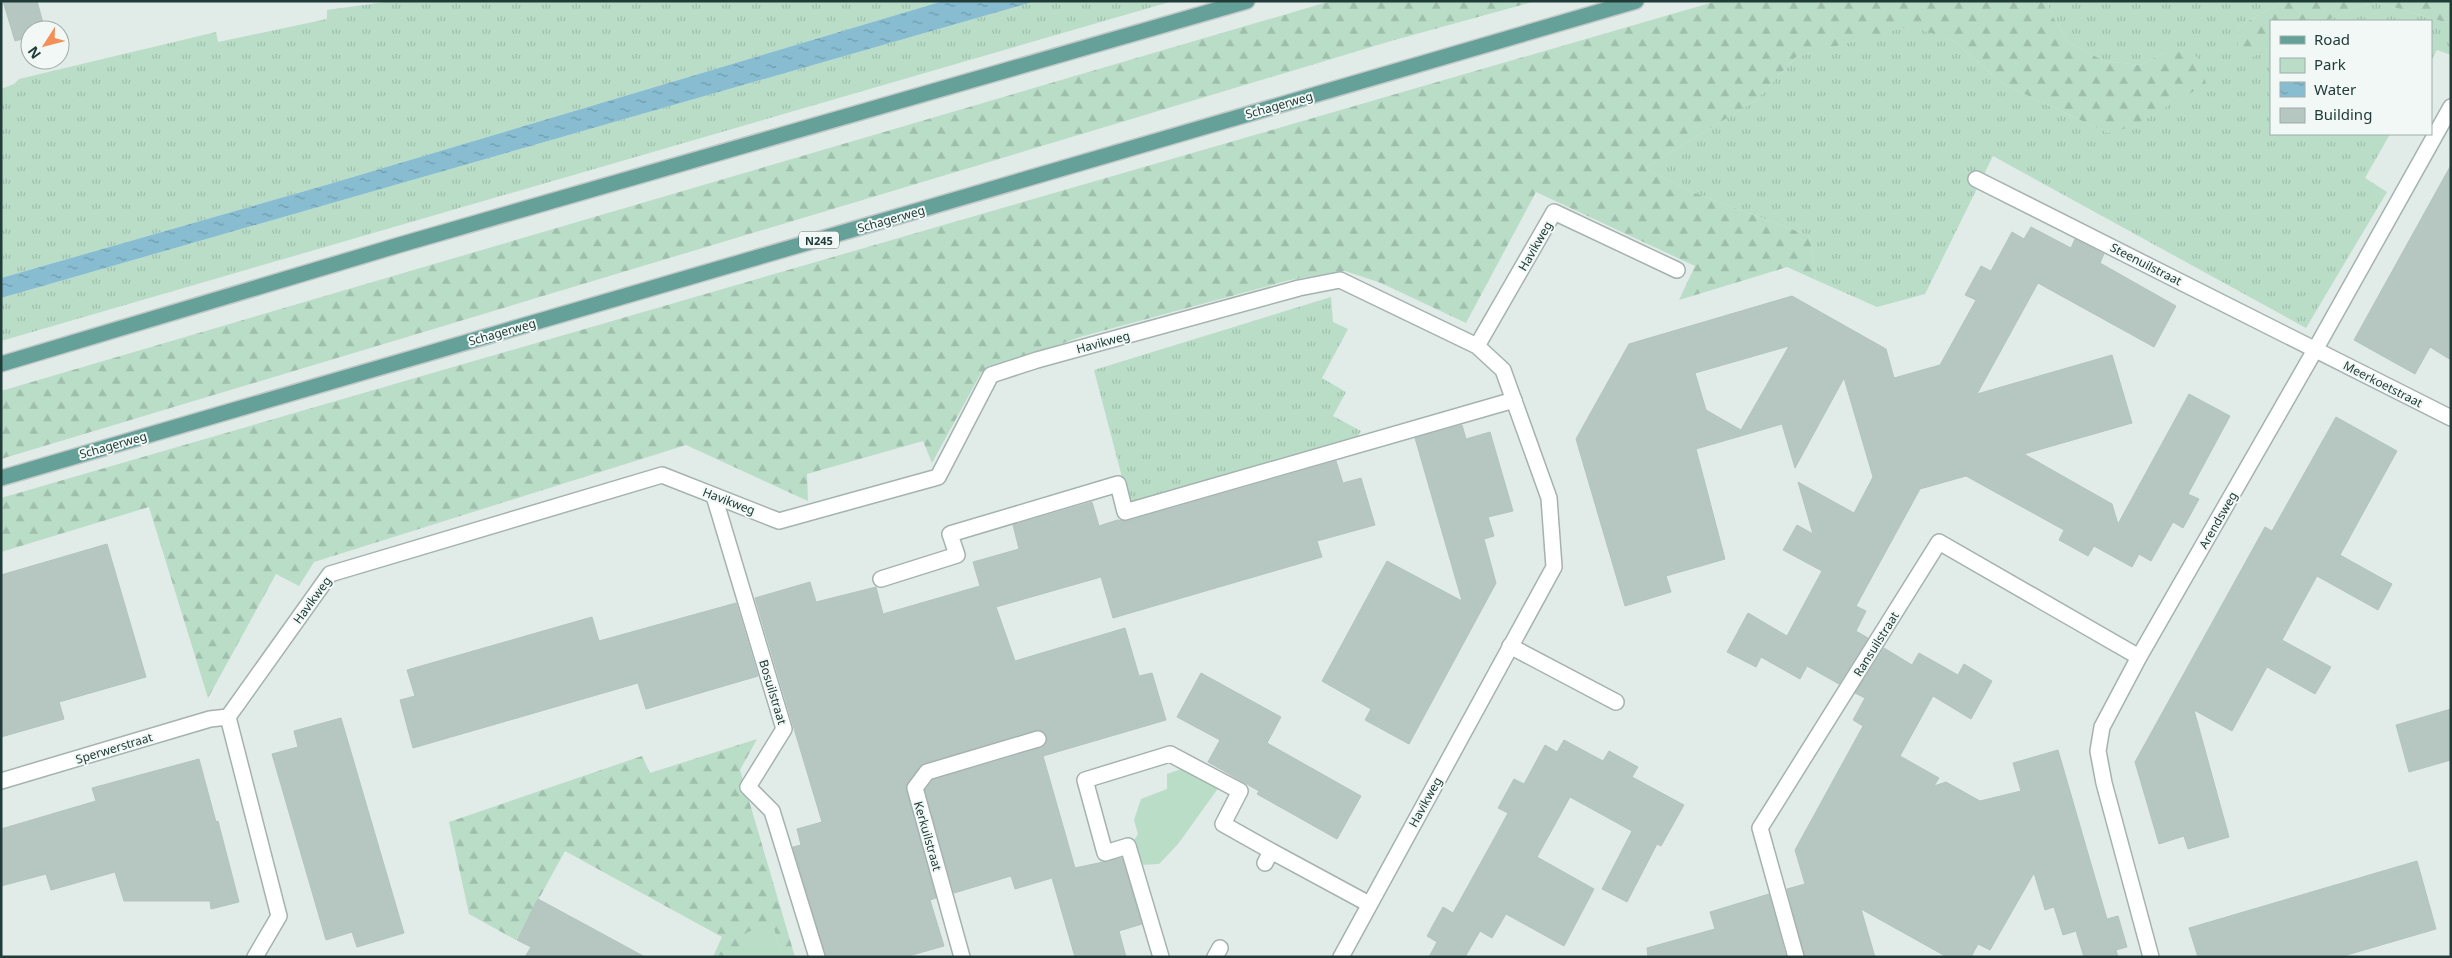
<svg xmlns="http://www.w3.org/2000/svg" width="2452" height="958" viewBox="0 0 2452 958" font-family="'Noto Sans',sans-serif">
	<defs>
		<pattern id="grass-tufts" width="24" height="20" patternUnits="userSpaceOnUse" patternTransform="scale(1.25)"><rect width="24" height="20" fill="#b9ddc7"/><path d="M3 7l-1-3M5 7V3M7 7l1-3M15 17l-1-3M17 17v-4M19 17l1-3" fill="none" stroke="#9fbfac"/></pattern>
		<pattern id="forest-firs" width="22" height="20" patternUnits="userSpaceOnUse" patternTransform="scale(1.25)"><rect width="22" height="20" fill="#b9ddc7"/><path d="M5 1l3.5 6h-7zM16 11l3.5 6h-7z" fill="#9fbfac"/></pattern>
		<pattern id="water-ripples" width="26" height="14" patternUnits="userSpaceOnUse" patternTransform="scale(1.25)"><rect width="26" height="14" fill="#88bdd1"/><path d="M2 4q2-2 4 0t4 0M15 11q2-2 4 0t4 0" fill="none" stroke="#6f9bab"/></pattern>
	</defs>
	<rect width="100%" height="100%" fill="#e1ebe8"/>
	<g fill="url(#grass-tufts)">
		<path d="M 393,1 L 943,1 L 326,185 L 1,278 L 1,89 L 14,84 L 19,79 L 216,32 L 218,42 L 327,19 L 327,10 Z"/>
		<path d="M 1036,1 L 1173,1 L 1,341 L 1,298 Z"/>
		<path d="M 2048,1 L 2282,1 L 2237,28 L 2240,63 L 2271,47 L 2271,134 L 2390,134 L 2365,178 L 2387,192 L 2306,328 L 1993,156 L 1925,294 L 1877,307 L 1816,280 L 1810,236 L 1692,192 L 1645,168 L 1755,101 L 1796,57 L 1910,25 L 1954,41 L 2003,84 L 2108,133 L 2166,52 L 2140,65 L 2104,61 L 2067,41 L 2049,10 Z"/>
		<path d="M 2376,2 L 2451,24 L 2451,55 L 2437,50 L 2431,61 L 2431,21 L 2326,21 L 2354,8 Z"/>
		<path d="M 1331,297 L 1333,322 L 1348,329 L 1322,378 L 1346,392 L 1333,416 L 1361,431 L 1356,439 L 1129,504 L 1094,370 Z"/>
	</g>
	<g fill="url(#forest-firs)">
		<path d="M 1331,1 L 1536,1 L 1391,41 L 1,459 L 1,391 Z"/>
		<path d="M 1717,1 L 2048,1 L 2049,10 L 2067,41 L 2104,61 L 2140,65 L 2166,52 L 2191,52 L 2200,60 L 2206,84 L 2134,126 L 2108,133 L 2003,84 L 1954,41 L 1910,26 L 1796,57 L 1755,101 L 1645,168 L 1692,192 L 1810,236 L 1816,280 L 1787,267 L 1679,300 L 1695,266 L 1536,192 L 1466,323 L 1381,283 L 1345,271 L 1290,280 L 1080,337 L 981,373 L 932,463 L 923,441 L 807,474 L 808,501 L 686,445 L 314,562 L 299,586 L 276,574 L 208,698 L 149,507 L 1,552 L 1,498 Z"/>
		<path d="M 2282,1 L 2451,1 L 2451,24 L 2376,2 L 2354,8 L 2326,21 L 2271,21 L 2271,47 L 2239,64 L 2237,28 Z"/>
		<path d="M 757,739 L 740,770 L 795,957 L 782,957 L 772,922 L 745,955 L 747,957 L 713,957 L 722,937 L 565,851 L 516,940 L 469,914 L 449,822 L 642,756 L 650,773 Z"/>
	</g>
	<g fill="#b9ddc7">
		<path d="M 1184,768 L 1219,787 L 1178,844 L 1159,864 L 1140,865 L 1133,842 L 1138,834 L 1134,820 L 1141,799 L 1167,789 L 1167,774 Z"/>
		<path d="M 772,922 L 782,957 L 747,957 L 745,955 L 746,933 Z"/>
	</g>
	<path fill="url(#water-ripples)" d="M 943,1 L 1036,1 L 1,298 L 1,278 L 326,185 Z"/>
	<g fill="#b6c6c1" stroke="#b3c5c0" fill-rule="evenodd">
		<path d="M 3,1 L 37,1 L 45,30 L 30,30 L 30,37 L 15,41 Z"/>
		<path d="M 2451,165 L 2451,360 L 2430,347 L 2415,374 L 2354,340 Z"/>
		<path d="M 2031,227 L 2071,248 L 2075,239 L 2104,254 L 2100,263 L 2176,306 L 2154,347 L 2038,283 L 1977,394 L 2112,355 L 2132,423 L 2024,454 L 2112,504 L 2118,524 L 2189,394 L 2230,416 L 2188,494 L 2199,499 L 2183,528 L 2173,522 L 2151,561 L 2139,554 L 2132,567 L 2094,546 L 2088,556 L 2059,540 L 2064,530 L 1966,476 L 1920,489 L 1856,606 L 1866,611 L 1856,631 L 1868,638 L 1839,684 L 1807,666 L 1800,679 L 1761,657 L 1756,667 L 1727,652 L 1748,613 L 1787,636 L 1822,571 L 1783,550 L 1797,525 L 1813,534 L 1798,482 L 1854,513 L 1873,477 L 1844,378 L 1795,468 L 1782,424 L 1696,449 L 1725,559 L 1666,576 L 1671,592 L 1625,606 L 1576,439 L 1629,344 L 1792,296 L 1886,349 L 1894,378 L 1940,365 L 1976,300 L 1965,295 L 1981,266 L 1991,271 L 2012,232 L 2024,239 ZM 1789,346 L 1741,430 L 1706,410 L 1695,373 Z"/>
		<path d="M 2336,417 L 2397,451 L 2340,555 L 2392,584 L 2378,610 L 2317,576 L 2282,640 L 2331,667 L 2315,694 L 2267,667 L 2232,731 L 2194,710 L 2229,837 L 2188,849 L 2184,836 L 2159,844 L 2135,762 L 2265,527 L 2272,531 Z"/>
		<path d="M 1462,425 L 1466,439 L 1490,432 L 1513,511 L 1488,517 L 1494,536 L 1484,539 L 1496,583 L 1409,744 L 1365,720 L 1371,709 L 1322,681 L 1387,561 L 1462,601 L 1415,438 Z"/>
		<path d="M 1336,461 L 1343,483 L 1361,478 L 1375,525 L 1317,541 L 1322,557 L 1113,618 L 1101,577 L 996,607 L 1015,661 L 1125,628 L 1139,676 L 1152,673 L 1166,720 L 1043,756 L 1075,868 L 1122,858 L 1142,924 L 1119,931 L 1126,957 L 1075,957 L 1052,878 L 1015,889 L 1011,876 L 954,893 L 925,790 L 933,780 L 1041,748 L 1045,745 L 1047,737 L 1040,730 L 924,763 L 906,786 L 936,898 L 930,900 L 944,946 L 905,957 L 826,957 L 793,847 L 801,845 L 797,829 L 822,822 L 755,598 L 810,582 L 816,602 L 876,587 L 883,614 L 980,586 L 973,562 L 1019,549 L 1013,525 L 1092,502 L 1099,526 L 1117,520 L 1128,521 Z"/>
		<path d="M 107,544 L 146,677 L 59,702 L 64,719 L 1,737 L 1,575 Z"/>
		<path d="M 736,603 L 758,676 L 646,709 L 638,683 L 413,748 L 400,700 L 415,696 L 407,670 L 592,617 L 599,641 Z"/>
		<path d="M 1884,648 L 1912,665 L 1919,653 L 1958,675 L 1964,664 L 1992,681 L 1971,719 L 1933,696 L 1900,756 L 1939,778 L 1934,786 L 1946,782 L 1980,801 L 2021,791 L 2013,763 L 2058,750 L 2107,919 L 2118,916 L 2127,947 L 2116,950 L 2118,957 L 2084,957 L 2076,931 L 2063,935 L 2054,907 L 2045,910 L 2034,873 L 1990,950 L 1978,944 L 1971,957 L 1947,957 L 1861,909 L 1875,957 L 1805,957 L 1787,889 L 1805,884 L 1795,850 L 1863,726 L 1853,720 L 1865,698 L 1855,693 Z"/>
		<path d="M 1201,673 L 1281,717 L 1267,743 L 1361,796 L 1337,839 L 1257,794 L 1259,791 L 1208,762 L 1220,740 L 1177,717 Z"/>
		<path d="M 2451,709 L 2451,760 L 2409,772 L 2396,725 Z"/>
		<path d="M 341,718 L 404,933 L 357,947 L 352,932 L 326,940 L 272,754 L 298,747 L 294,731 Z"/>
		<path d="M 1564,740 L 1603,761 L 1609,751 L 1638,767 L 1632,777 L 1684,805 L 1661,846 L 1657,844 L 1627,902 L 1602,889 L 1632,831 L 1570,797 L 1537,857 L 1594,889 L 1564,946 L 1506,914 L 1492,938 L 1480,931 L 1465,957 L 1429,957 L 1437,942 L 1427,936 L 1443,907 L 1453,913 L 1495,837 L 1508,813 L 1498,808 L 1514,779 L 1524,784 L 1545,745 L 1557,752 Z"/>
		<path d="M 199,759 L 216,822 L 218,821 L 239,902 L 211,909 L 210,901 L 124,901 L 115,872 L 51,890 L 46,874 L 1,886 L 1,829 L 96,801 L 92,788 Z"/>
		<path d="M 2417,861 L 2436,929 L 2340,957 L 2198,957 L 2189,928 Z"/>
		<path d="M 1769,894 L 1786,957 L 1648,957 L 1647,948 L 1715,929 L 1710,912 Z"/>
		<path d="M 538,899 L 588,926 L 645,957 L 525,957 L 531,947 L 517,940 Z"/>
	</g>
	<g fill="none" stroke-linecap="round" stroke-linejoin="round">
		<defs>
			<g id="minor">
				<path d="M 1976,179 L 2451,418"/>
				<path d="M 1477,346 L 1554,212 L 1677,270"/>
				<path d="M 714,496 L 784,729 L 748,787 L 772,811 L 817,957"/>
				<path d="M 881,579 L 957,555 L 950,534 L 1118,484 L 1125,512 L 1514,400"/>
				<path d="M 1510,646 L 1616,702"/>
				<path d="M 1,781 L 210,719 L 228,717"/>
				<path d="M 1265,863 L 1271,851 L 1369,904"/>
				<path d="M 255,957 L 279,916 L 228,717 L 330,574 L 662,475 L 779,521 L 938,477 L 991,375 L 1037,360 L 1299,288 L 1340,280 L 1477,346 L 1503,370 L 1549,498 L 1554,567 L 1341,957"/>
				<path d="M 962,957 L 915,788 L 927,772 L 1038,739"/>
				<path d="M 1161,957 L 1128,846 L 1105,853 L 1085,780 L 1170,754 L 1240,791 L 1223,824 L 1271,851"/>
				<path d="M 1215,957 L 1220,948"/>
				<path d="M 1796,957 L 1760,828 L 1939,542 L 2139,657"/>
				<path d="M 2151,957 L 2104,783 L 2098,751 L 2102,727 L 2139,657 L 2315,350 L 2451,107"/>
			</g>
			<g id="major">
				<path d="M 1,364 L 399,245 L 1247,1"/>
				<path d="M 1,478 L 1636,1"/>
			</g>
		</defs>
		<use href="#minor" stroke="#a4b3b0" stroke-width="18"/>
		<use href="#major" stroke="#c1c8c7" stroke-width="18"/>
		<use href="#minor" stroke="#fff" stroke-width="15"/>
		<use href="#major" stroke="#65a199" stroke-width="15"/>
	</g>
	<g text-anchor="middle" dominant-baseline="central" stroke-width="4" stroke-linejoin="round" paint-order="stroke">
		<rect fill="#f1f8f5" stroke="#5f7471" stroke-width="1" x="799" y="231.5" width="40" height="17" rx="4"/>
		<g font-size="11" font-weight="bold" fill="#213c38">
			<text x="819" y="240">N245</text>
		</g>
		<g font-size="12" fill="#213c38" stroke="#f1f8f5">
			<text transform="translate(1279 105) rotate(-16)">Schagerweg</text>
			<text transform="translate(891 219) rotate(-16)">Schagerweg</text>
			<text transform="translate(1535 246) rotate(-60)">Havikweg</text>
			<text transform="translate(2146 264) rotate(27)">Steenuilstraat</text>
			<text transform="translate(502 332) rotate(-16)">Schagerweg</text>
			<text transform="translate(1103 342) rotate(-15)">Havikweg</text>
			<text transform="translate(2383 384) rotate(27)">Meerkoetstraat</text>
			<text transform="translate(113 445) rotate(-16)">Schagerweg</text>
			<text transform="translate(729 501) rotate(21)">Havikweg</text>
			<text transform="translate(2218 520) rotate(-60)">Arendsweg</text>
			<text transform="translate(312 600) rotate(-54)">Havikweg</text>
			<text transform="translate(1876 644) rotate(-58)">Ransuilstraat</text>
			<text transform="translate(773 692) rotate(73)">Bosuilstraat</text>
			<text transform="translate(114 748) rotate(-17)">Sperwerstraat</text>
			<text transform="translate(1425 802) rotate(-61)">Havikweg</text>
			<text transform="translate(928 836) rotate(74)">Kerkuilstraat</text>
		</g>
	</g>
	<rect width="2452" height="958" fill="none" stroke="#213c38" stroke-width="5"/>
	<rect x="2270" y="20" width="162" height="115" fill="#f1f8f5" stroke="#9eada9"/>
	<rect x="2280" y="36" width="25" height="8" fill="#65a199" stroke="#9eada9"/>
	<text x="2314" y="45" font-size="15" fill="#213c38">Road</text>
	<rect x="2280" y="58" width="25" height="15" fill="#b9ddc7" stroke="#9eada9"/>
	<text x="2314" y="70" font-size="15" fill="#213c38">Park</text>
	<rect x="2280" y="82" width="25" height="15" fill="url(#water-ripples)" stroke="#9eada9"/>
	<text x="2314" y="95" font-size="15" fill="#213c38">Water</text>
	<rect x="2280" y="108" width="25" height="15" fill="#b6c6c1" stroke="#9eada9"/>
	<text x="2314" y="120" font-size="15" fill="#213c38">Building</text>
	<g transform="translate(45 45) rotate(234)"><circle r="24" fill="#f1f8f5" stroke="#9eada9"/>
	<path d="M0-4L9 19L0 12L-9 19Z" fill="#f38f57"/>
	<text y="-8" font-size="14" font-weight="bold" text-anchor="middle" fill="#213c38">N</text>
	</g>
</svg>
